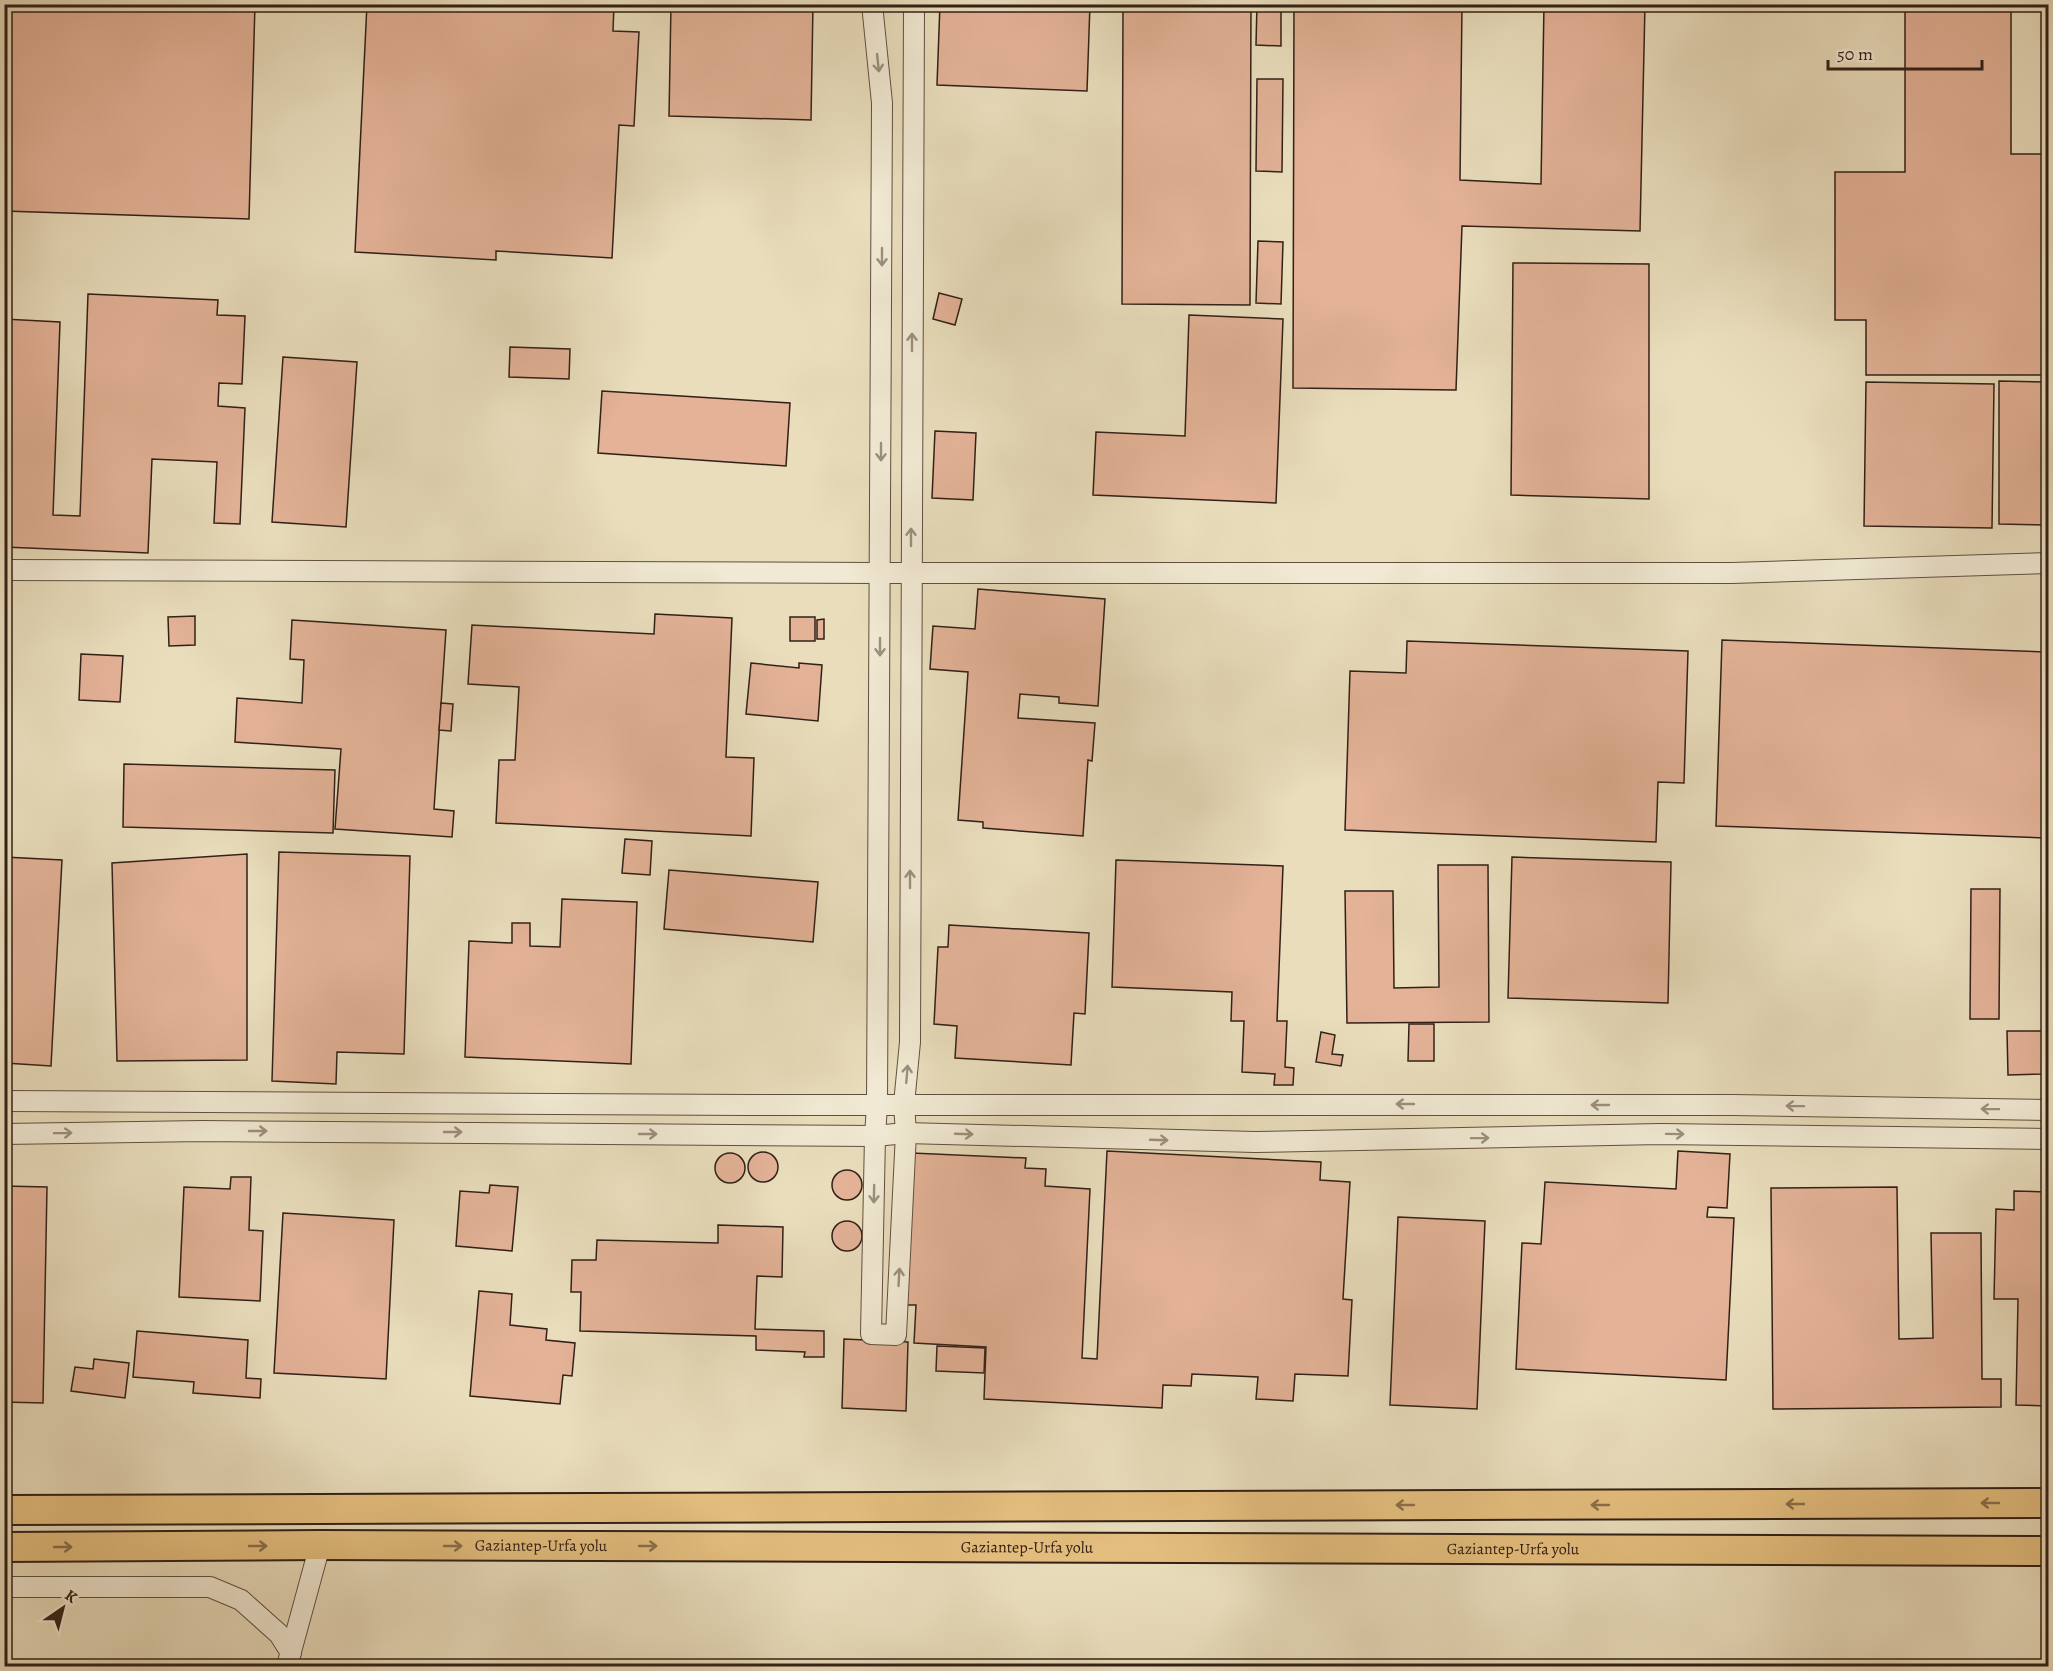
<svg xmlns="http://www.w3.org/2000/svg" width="2053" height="1671" viewBox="0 0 2053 1671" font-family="Alegreya,serif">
	<rect width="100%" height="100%" fill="#e9ddbc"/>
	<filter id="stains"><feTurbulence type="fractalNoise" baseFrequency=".00333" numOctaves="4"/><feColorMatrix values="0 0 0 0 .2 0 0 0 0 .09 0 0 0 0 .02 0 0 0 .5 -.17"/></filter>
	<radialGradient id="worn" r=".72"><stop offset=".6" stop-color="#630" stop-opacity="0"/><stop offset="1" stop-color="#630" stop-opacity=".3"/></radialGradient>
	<g fill="#e3b297" stroke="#322017" stroke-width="1.5">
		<path d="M 4,4 L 255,4 L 249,219 L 4,211 Z"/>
		<path d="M 367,4 L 614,4 L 613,31 L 639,32 L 634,126 L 619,125 L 612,258 L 496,251 L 496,260 L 355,252 Z"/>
		<path d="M 671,4 L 813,4 L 811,120 L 669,116 Z"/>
		<path d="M 940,4 L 1090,4 L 1087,91 L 937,85 Z"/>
		<path d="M 1123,4 L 1251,4 L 1250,305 L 1122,304 Z"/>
		<path d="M 1257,4 L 1281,4 L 1281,46 L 1256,45 Z"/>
		<path d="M 1294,4 L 1462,4 L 1460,180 L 1541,184 L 1544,4 L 1645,4 L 1640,231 L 1462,226 L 1456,390 L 1293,388 Z"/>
		<path d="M 1905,4 L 2011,4 L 2011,154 L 2048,154 L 2048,375 L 1866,375 L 1866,320 L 1835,320 L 1835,172 L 1905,172 Z"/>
		<path d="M 1257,79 L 1283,79 L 1282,172 L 1256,171 Z"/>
		<path d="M 1258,241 L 1283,242 L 1281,304 L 1256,303 Z"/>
		<path d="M 1513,263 L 1649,264 L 1649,499 L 1511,495 Z"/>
		<path d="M 939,293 L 962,299 L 955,325 L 933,319 Z"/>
		<path d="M 88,294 L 218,300 L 217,315 L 245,316 L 242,384 L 219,383 L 218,406 L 245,408 L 240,524 L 214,523 L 217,462 L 152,459 L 148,553 L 4,547 L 4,319 L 60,322 L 53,515 L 80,516 Z"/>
		<path d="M 1189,315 L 1283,319 L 1276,503 L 1093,495 L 1096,432 L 1185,436 Z"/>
		<path d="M 510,347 L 570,349 L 569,379 L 509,377 Z"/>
		<path d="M 283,357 L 357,362 L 346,527 L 272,522 Z"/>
		<path d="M 1999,381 L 2048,382 L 2048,525 L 1999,524 Z"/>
		<path d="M 1866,382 L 1994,384 L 1992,528 L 1864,526 Z"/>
		<path d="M 602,391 L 790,403 L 786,466 L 598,453 Z"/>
		<path d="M 935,431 L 976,433 L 973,500 L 932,498 Z"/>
		<path d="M 978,589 L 1105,599 L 1098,706 L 1059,703 L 1059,697 L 1020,694 L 1018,718 L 1095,723 L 1092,761 L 1088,760 L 1083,836 L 983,828 L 983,822 L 958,820 L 968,672 L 930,669 L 933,626 L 975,629 Z"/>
		<path d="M 655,614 L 732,618 L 726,757 L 754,758 L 751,836 L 496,823 L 499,760 L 515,760 L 519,687 L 468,684 L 472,625 L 654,634 Z"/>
		<path d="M 195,616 L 195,645 L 169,646 L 168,617 Z"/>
		<rect x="790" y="617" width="25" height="24"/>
		<path d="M 824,619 L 824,639 L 817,639 L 817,620 Z"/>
		<path d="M 292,620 L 446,630 L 434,809 L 454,811 L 452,837 L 335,829 L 341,749 L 235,742 L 237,698 L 302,703 L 304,660 L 290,659 Z"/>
		<path d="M 4,627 L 7,767 L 4,767 Z"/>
		<path d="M 1722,640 L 2048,652 L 2048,778 L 2046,778 L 2045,838 L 1716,826 Z"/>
		<path d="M 1407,641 L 1688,651 L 1684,783 L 1658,782 L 1656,842 L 1345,830 L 1350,671 L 1406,673 Z"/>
		<path d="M 81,654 L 123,656 L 120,702 L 79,700 Z"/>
		<path d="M 751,663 L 799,668 L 799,663 L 822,665 L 818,721 L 746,714 Z"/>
		<path d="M 441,703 L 453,704 L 451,731 L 439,730 Z"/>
		<path d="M 124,764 L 335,770 L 333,833 L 123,827 Z"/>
		<path d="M 625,839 L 652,841 L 650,875 L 622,873 Z"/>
		<path d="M 279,852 L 410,856 L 404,1054 L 337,1052 L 336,1084 L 272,1081 Z"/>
		<path d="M 247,854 L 247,1060 L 117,1061 L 112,863 Z"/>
		<path d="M 4,857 L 62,860 L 51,1066 L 5,1063 L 9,1001 L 4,1001 Z"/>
		<path d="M 1512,857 L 1671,862 L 1668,1003 L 1508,998 Z"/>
		<path d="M 1116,860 L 1283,866 L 1277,1021 L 1287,1021 L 1285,1067 L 1294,1068 L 1293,1085 L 1274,1085 L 1275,1074 L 1242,1072 L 1244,1021 L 1231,1021 L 1232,992 L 1112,987 Z"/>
		<path d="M 1438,865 L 1488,865 L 1489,1022 L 1347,1023 L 1345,891 L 1393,891 L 1394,988 L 1439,987 Z"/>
		<path d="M 669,870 L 818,882 L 813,942 L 664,929 Z"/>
		<path d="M 1971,889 L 2000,889 L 1999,1019 L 1970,1019 Z"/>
		<path d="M 562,899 L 637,902 L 631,1064 L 465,1057 L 469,941 L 512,943 L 512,923 L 530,923 L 530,946 L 560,947 Z"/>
		<path d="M 949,925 L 1089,933 L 1085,1014 L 1074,1013 L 1071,1065 L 955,1058 L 957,1026 L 934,1024 L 938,947 L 948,947 Z"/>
		<path d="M 1409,1024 L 1434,1024 L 1434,1061 L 1408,1061 Z"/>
		<path d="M 2007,1031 L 2043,1031 L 2043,1074 L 2008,1075 Z"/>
		<path d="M 1321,1032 L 1335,1035 L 1332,1054 L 1343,1055 L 1341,1066 L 1316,1062 Z"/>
		<path d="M 1107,1151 L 1321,1162 L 1320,1180 L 1350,1182 L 1343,1299 L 1352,1300 L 1348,1376 L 1295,1374 L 1293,1401 L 1256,1399 L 1258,1377 L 1192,1374 L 1191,1386 L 1163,1385 L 1162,1408 L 984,1399 L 986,1347 L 914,1343 L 916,1305 L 905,1305 L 912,1153 L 1026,1158 L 1025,1168 L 1046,1169 L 1045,1186 L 1090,1189 L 1082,1358 L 1097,1359 Z"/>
		<path d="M 1678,1151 L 1730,1154 L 1727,1208 L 1708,1207 L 1707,1217 L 1734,1218 L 1726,1380 L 1516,1369 L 1522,1243 L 1541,1244 L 1545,1182 L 1676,1189 Z"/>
		<circle cx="763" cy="1167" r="15"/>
		<circle cx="730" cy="1168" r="15"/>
		<circle cx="847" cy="1185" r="15"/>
		<path d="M 231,1177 L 251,1177 L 249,1230 L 263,1231 L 260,1301 L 179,1297 L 184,1187 L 230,1189 Z"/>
		<path d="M 490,1185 L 518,1187 L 512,1251 L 456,1246 L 460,1191 L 489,1193 Z"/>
		<path d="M 4,1186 L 47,1187 L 43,1403 L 4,1402 Z"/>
		<path d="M 1897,1187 L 1899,1339 L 1933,1338 L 1931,1233 L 1981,1233 L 1982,1379 L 2001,1379 L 2001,1407 L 1773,1409 L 1771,1188 Z"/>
		<path d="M 2014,1191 L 2048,1192 L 2048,1406 L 2016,1405 L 2018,1299 L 1994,1299 L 1996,1209 L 2014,1210 Z"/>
		<path d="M 283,1213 L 394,1220 L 386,1379 L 274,1373 Z"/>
		<path d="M 1398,1217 L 1485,1221 L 1477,1409 L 1390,1405 Z"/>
		<circle cx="847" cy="1236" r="15"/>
		<path d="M 718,1225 L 783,1227 L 782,1277 L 757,1276 L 755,1329 L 824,1331 L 824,1357 L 804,1357 L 805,1352 L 756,1350 L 756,1336 L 580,1331 L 581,1292 L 571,1292 L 572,1260 L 596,1260 L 597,1240 L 718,1243 Z"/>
		<path d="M 479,1291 L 512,1294 L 510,1325 L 547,1329 L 546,1340 L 575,1343 L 572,1376 L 563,1375 L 560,1404 L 470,1396 Z"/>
		<path d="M 137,1331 L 248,1340 L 246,1378 L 261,1379 L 260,1398 L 193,1393 L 194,1382 L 133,1377 Z"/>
		<path d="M 844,1339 L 908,1342 L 906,1411 L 842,1408 Z"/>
		<path d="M 937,1346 L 985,1348 L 984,1373 L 936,1371 Z"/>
		<path d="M 94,1359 L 129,1363 L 125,1398 L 71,1391 L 75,1367 L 93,1369 Z"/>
	</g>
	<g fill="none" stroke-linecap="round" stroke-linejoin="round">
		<defs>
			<g id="minor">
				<path d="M 872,4 L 882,103 L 877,1105 L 875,1136 L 871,1334 L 896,1335 L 906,1133 L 904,1104 L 910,1042 L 914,4"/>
				<path d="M 4,570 L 880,573 L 1732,573 L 2048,563"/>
				<path d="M 4,1101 L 750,1105 L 1732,1105 L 2048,1110"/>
				<path d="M 4,1134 L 203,1131 L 875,1136 L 906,1133 L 1255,1142 L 1660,1134 L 2048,1139"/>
				<path d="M 4,1587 L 210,1587 L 241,1600 L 279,1634 L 291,1653"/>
				<path d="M 287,1666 L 320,1545"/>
			</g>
			<g id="highway">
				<path d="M 4,1510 L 2048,1503"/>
				<path id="s1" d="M 4,1547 L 320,1545 L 2048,1551"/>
			</g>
		</defs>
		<use href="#minor" stroke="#604f40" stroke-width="22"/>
		<use href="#highway" stroke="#322017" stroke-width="32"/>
		<use href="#minor" stroke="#f1e9d3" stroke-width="20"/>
		<use href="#highway" stroke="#e4be7e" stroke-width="28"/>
	</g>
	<defs><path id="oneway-shaft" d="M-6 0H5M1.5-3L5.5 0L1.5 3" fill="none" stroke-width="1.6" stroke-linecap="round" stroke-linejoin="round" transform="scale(1.5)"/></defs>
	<g stroke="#9b8f7e">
		<use href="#oneway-shaft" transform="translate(878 63) rotate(84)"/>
		<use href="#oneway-shaft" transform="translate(882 257) rotate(90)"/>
		<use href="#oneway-shaft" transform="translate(912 342) rotate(-90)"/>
		<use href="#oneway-shaft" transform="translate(881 452) rotate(90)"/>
		<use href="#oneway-shaft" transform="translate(911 537) rotate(-90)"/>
		<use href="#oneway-shaft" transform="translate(880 647) rotate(90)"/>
		<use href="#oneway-shaft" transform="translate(910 879) rotate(-90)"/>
		<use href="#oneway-shaft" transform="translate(907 1074) rotate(-85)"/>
		<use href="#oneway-shaft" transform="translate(1405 1104) rotate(-180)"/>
		<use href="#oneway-shaft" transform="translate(1600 1105) rotate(-180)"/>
		<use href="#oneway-shaft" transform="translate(1795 1106) rotate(-179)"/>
		<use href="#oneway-shaft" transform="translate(1990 1109) rotate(-179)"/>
		<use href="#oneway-shaft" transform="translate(258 1131)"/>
		<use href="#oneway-shaft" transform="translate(453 1132)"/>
		<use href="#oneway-shaft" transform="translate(63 1133) rotate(-1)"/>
		<use href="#oneway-shaft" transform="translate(648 1134)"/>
		<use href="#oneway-shaft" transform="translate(964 1134) rotate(2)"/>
		<use href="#oneway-shaft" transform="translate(1675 1134) rotate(1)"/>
		<use href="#oneway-shaft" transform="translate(1480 1138) rotate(-1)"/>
		<use href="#oneway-shaft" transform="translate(1159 1140) rotate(2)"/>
		<use href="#oneway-shaft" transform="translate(874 1194) rotate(91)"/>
		<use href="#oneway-shaft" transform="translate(899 1277) rotate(-87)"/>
	</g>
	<g stroke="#8b6f4a">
		<use href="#oneway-shaft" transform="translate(1990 1503) rotate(180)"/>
		<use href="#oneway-shaft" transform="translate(1795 1504) rotate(180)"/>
		<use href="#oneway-shaft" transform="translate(1405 1505) rotate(180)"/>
		<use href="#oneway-shaft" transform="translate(1600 1505) rotate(180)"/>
		<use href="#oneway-shaft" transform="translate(258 1546)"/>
		<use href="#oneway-shaft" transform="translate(453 1546)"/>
		<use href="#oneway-shaft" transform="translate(648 1546)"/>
		<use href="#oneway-shaft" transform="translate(63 1547)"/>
	</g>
	<g text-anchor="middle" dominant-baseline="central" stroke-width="4.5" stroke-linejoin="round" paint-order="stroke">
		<g font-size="16" fill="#322017" stroke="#f1e9d3">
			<text stroke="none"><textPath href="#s1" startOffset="537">Gaziantep-Urfa yolu</textPath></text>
			<text stroke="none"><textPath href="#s1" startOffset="1023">Gaziantep-Urfa yolu</textPath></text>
			<text stroke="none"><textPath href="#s1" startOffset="1509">Gaziantep-Urfa yolu</textPath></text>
		</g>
	</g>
	<rect width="2053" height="1671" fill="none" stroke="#e9ddbc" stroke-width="24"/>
	<rect x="6" y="6" width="2041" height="1659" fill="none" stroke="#322017" stroke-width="3"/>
	<rect x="12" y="12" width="2029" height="1647" fill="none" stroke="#322017" stroke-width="1.5"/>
	<g transform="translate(63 1608) rotate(35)" stroke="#f1e9d3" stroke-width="4.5" paint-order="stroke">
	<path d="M0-4.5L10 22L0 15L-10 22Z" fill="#322017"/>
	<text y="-9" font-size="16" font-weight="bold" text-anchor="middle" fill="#322017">K</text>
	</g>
	<path d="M1828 60v9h154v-9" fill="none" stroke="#322017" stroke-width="3"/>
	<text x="1837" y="60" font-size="18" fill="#322017" stroke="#f1e9d3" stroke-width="4.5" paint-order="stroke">50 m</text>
	<rect width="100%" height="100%" filter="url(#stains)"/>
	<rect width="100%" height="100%" fill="url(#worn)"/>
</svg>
